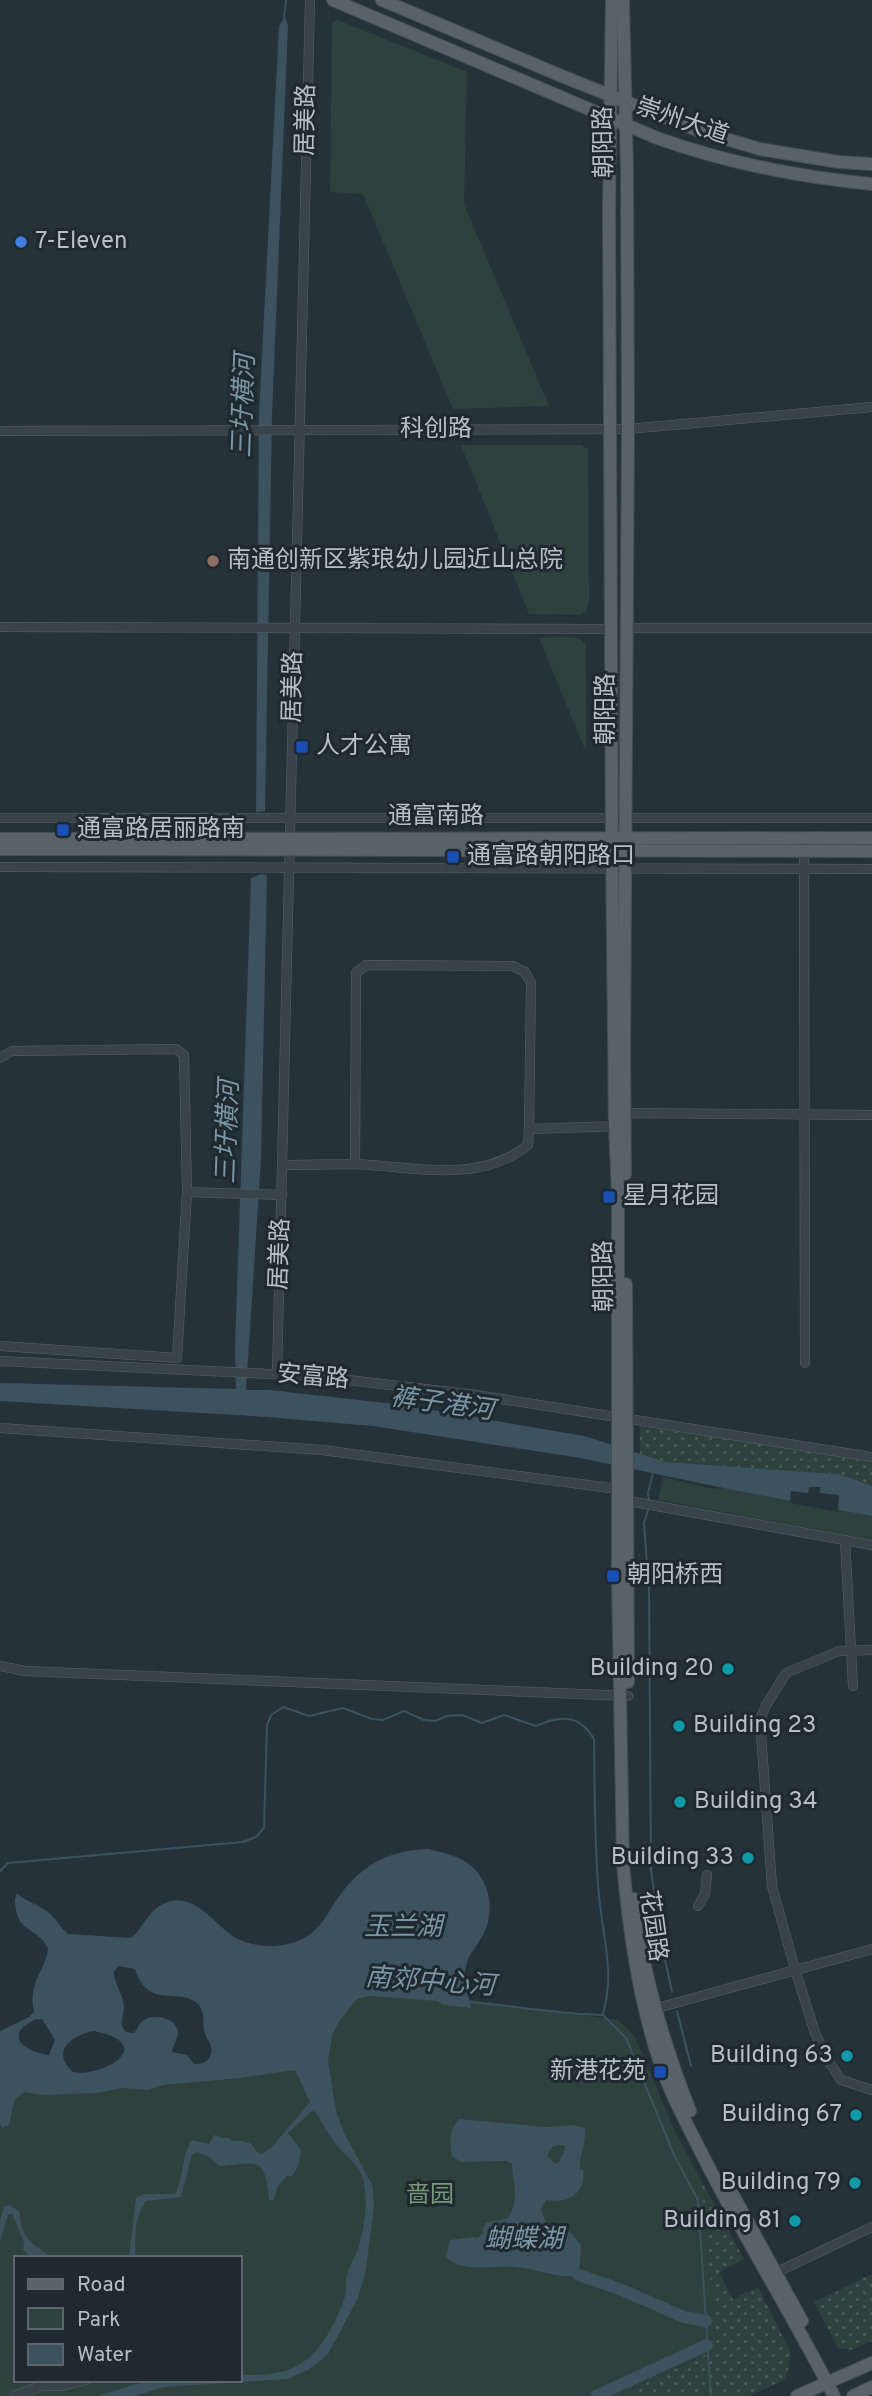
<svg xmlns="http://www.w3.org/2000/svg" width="872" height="2396" viewBox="0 0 872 2396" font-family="Overpass,'Noto Sans SC',sans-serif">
	<defs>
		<pattern id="grass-dots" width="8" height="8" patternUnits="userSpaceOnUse" patternTransform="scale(1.75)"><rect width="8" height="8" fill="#2e413c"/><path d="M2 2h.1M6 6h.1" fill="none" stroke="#4a5b57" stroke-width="1.8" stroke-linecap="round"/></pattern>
	</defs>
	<rect width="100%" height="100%" fill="#263239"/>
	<g fill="url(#grass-dots)">
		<path d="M 640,1426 L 872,1461 L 872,1486 L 839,1474 L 666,1462 L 640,1454 Z"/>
		<path d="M 701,2180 L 744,2259 L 719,2272 L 733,2299 L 758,2287 L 790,2351 L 790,2365 L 784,2380 L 750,2396 L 618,2396 L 717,2349 Z"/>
		<path d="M 872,2274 L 872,2341 L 852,2350 L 838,2348 L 814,2302 Z"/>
	</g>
	<g fill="#2e413c" fill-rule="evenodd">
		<path d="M 338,20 L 467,72 L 464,204 L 549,406 L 453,409 L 363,194 L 330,192 L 332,27 L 333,22 Z"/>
		<path d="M 461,445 L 581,445 L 588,449 L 589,600 L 586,611 L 579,615 L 529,614 Z"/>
		<path d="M 539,638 C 553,638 577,633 586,644 L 586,752 Z"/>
		<path d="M 663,1477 L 709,1488 L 791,1491 L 872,1508 L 872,1540 L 658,1500 Z"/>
		<path d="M 346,1983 L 618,2020 L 634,2035 L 675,2131 L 701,2180 L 717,2349 L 618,2396 L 0,2396 L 0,2095 L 54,2082 L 247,2069 ZM 16,2258 L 240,2258 L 240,2380 L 16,2380 Z"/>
	</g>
	<g fill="#3c525e" fill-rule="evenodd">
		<path d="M 285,17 L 288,26 L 272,415 L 265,811 L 256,812 L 259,414 L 279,26 Z"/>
		<path d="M 261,874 L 267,875 L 261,1159 L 246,1390 L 270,1390 L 403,1405 L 584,1436 L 666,1462 L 839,1474 L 872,1486 L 872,1516 L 733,1490 L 580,1458 L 373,1426 L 267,1417 L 0,1401 L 0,1383 L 236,1389 L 235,1349 L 251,878 Z"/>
		<path d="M 428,1849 C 442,1852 458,1856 469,1864 C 490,1880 495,1910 484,1933 C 479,1944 468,1954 466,1966 C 462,1982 469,1993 471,2008 L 444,2005 L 436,2001 L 370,1996 L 357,1999 L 338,2023 L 332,2036 L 328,2061 L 336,2111 L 345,2135 L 373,2186 L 374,2207 L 365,2275 L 357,2300 L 328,2354 L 310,2369 L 287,2379 L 164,2387 L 135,2396 L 98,2396 L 146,2381 L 240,2380 L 240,2375 C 258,2375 276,2375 293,2368 C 319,2357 337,2322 345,2296 C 347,2289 345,2282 347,2275 C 350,2265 356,2256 359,2245 C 365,2224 369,2197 362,2176 C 357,2164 347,2156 338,2147 C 329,2136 322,2123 315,2111 L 311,2112 L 288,2133 L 301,2150 C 300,2161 298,2168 292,2176 L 287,2176 L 278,2186 L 273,2201 L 269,2200 C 265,2153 257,2164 219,2166 L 211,2158 L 197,2152 L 192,2155 L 181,2197 L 146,2201 C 134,2216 135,2239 135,2258 L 129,2258 L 136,2198 L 143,2194 L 175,2194 C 184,2178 181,2156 192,2140 L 209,2144 L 214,2135 L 223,2138 L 229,2138 L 232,2141 L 242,2141 L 252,2144 L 256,2151 L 262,2154 L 272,2147 L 310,2102 L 295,2070 L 241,2078 L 163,2085 L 148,2090 L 123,2088 L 96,2093 L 43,2095 L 24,2092 L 15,2099 L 9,2125 L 2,2128 L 0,2123 L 0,2031 L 29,2017 L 34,2012 C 33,2006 32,2000 33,1994 C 34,1978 46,1966 48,1949 C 41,1930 19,1932 16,1910 C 15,1903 14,1899 17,1893 C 26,1902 38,1904 48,1912 C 56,1918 60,1928 68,1934 L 130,1938 C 142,1932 145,1913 163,1904 C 194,1889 214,1925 236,1938 C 249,1945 270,1948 284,1945 C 324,1937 325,1911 348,1885 C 370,1860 396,1850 428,1849 ZM 119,1966 L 135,1969 C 148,2010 178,1987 197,2003 C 206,2011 202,2024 205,2034 C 208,2041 213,2046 211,2054 C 209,2062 201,2065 194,2064 L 187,2055 L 172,2052 C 173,2045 179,2038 178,2031 C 174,2017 155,2014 144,2020 C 139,2023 138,2028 134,2033 L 126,2032 C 117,2023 125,2016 124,2005 C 122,1992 114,1984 114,1971 ZM 37,2019 L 42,2019 L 55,2040 L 49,2055 C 22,2052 3,2033 37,2019 ZM 94,2031 C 159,2044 103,2078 73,2072 C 50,2052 71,2035 94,2031 Z"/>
		<path d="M 459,2119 L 545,2127 L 573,2125 L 585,2128 C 586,2146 579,2155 580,2169 L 583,2170 C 586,2194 568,2204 546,2200 L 541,2209 L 546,2223 L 571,2233 L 581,2245 L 579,2275 C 559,2280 535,2268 515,2267 C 500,2265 484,2269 471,2267 C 461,2266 453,2264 446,2257 L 450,2240 L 473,2237 L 477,2238 L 484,2233 L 482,2230 L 486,2223 L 508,2218 C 520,2199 513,2184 512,2164 L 506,2161 L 461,2162 L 452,2156 C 449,2141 449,2131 459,2119 ZM 558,2145 L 564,2145 L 565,2149 L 559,2162 L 555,2164 L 547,2156 L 552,2147 Z"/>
		<path d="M 10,2205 L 19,2211 C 22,2241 31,2242 53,2258 C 42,2258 32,2259 23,2250 L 24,2242 L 12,2214 L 8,2215 L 0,2242 L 0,2220 L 4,2206 Z"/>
	</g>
	<path fill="#263239" d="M 809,1487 L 820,1487 L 820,1493 L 839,1495 L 838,1512 L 790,1503 L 791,1491 L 808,1493 Z"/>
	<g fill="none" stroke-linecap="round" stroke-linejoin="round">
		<g stroke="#3c525e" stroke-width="2">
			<path d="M 284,19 L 286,0"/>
			<path d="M 649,1501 L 648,1493 L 653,1473"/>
			<path d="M 649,1507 L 644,1523 L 649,1589 L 651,1870 L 662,1946 L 672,1992"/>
			<path d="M 0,1871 L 8,1863 L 243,1842 L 256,1837 L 264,1828 L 267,1725 L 271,1715 L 283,1707 L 309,1716 L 343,1708 L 372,1719 L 383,1720 L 404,1711 L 424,1720 L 435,1721 L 447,1716 L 462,1715 L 482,1723 L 504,1715 L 536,1726 C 560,1715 579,1714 594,1739 C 595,1792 594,1844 599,1896 C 603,1939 615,1971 603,2014"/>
			<path d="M 471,2002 C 515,2006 559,2014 603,2015 L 626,2038 L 674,2155 L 698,2200 L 711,2396"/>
			<path d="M 677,2011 L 691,2066"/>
		</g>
		<g stroke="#3c525e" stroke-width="12">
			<path d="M 579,2275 L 622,2290 L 684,2317 L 706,2321"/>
			<path d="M 596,2396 L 707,2345"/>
		</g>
		<defs>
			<g id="minor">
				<path d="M 0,431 L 628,429 L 872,407"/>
				<path d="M 0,627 L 611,629"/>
				<path d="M 628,628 L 872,628"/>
				<path d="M 0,818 L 872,818"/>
				<path d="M 804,837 L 805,1363"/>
				<path d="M 0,867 L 872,869"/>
				<path d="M 0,1058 L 12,1051 L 176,1049 L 184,1055 L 187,1192 L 177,1358 L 0,1346"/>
				<path d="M 622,1113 L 872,1115"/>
				<path d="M 529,1129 L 619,1126"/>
				<path d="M 283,1165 C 306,1165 330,1164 354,1164 C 412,1166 479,1185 528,1145 L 529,1129 L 531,983 L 525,972 L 513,966 L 366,965 L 356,973 L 355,1164"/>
				<path d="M 187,1192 L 282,1195"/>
				<path d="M 0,1361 L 314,1376 L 476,1395 L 872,1457"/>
				<path d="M 277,1374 L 310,0"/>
				<path d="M 0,1428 L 322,1450 L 618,1489"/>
				<path d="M 629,1501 L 872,1545"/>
				<path d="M 845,1540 L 853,1686"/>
				<path d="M 872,1650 L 839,1651 L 786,1673 L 766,1705 L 760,1720 L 772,1886 L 795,1969 L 815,2033 L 829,2062 L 841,2080 L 872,2090"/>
				<path d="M 0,1666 L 25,1671 L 628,1696"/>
				<path d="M 698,1906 L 705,1894 L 707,1875"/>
				<path d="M 650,2010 L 872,1949"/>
				<path d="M 777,2272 L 872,2227"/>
				<path d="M 14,2396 L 41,2386 L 62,2386 L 86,2380"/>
			</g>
			<g id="major">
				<path d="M 333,0 L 657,138 C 727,163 798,177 872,184"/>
				<path d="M 382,0 L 564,77 L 702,132 L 760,149 L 839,162 L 872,164"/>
				<path d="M 612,0 L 609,210 L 612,850 L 615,1126 L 618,1194 L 618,1577 L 623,1864 C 629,1929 638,1994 658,2057 C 669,2092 688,2126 704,2158 C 745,2239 793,2316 834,2396"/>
				<path d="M 623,0 L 627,170 L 628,429 L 624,1056 L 625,1174"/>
				<path d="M 0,839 L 872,838"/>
				<path d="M 0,849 L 872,851"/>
				<path d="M 626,1284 L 628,1682"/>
				<path d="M 634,1899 C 642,1973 663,2042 690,2111"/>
				<path d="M 732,2193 L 802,2321"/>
				<path d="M 797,2396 L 872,2363"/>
				<path d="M 853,2396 L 872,2387"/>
			</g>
		</defs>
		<use href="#minor" stroke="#586268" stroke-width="10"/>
		<use href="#major" stroke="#434d53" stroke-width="14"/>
		<use href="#minor" stroke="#39444a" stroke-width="9"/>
		<use href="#major" stroke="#586369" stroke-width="12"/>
	</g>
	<circle fill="#3f7fe0" stroke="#1f292f" stroke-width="2.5" cx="21" cy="242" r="7"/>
	<circle fill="#8d6e63" stroke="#1f292f" stroke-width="2.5" cx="213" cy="561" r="7"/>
	<g fill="#1a4fb4" stroke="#1f292f" stroke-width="2.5">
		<rect x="295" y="740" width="14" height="14" rx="3.5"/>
		<rect x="56" y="823" width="14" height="14" rx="3.5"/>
		<rect x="446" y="850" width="14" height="14" rx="3.5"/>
		<rect x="602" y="1190" width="14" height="14" rx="3.5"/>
		<rect x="606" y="1569" width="14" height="14" rx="3.5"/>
		<rect x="653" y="2065" width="14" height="14" rx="3.5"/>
	</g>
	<g fill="#0f9aa8" stroke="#1f292f" stroke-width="2.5">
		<circle cx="728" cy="1669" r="7"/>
		<circle cx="679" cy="1726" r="7"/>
		<circle cx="680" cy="1802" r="7"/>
		<circle cx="748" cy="1858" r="7"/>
		<circle cx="847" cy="2056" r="7"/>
		<circle cx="856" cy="2115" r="7"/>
		<circle cx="855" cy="2183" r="7"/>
		<circle cx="795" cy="2221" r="7"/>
	</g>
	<g text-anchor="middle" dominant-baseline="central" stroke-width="6" stroke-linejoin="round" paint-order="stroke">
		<g font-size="24" fill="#b5bfc5" stroke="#1f292f">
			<text transform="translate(307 120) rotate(-89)">居美路</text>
			<text transform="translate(682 122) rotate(19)">崇州大道</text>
			<text transform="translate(605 142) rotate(-91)">朝阳路</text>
			<text x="436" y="430">科创路</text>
			<text transform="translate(294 687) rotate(-89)">居美路</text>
			<text transform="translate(607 709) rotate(-90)">朝阳路</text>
			<text x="436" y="817">通富南路</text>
			<text transform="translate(281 1254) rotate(-88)">居美路</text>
			<text transform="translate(605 1276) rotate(-91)">朝阳路</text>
			<text transform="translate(313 1378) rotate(5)">安富路</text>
			<text transform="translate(652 1926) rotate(82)">花园路</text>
		</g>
		<g font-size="24" fill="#b5bfc5" stroke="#1f292f" text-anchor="start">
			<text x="35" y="242">7-Eleven</text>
			<text x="227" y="561">南通创新区紫琅幼儿园近山总院</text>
			<text x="316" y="747">人才公寓</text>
			<text x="77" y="830">通富路居丽路南</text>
			<text x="467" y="857">通富路朝阳路口</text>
			<text x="623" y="1197">星月花园</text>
			<text x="627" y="1576">朝阳桥西</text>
			<text x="714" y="1669" text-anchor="end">Building 20</text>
			<text x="693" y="1726">Building 23</text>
			<text x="694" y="1802">Building 34</text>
			<text x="734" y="1858" text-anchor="end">Building 33</text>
			<text x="833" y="2056" text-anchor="end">Building 63</text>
			<text x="646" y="2072" text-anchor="end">新港花苑</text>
			<text x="842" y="2115" text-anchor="end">Building 67</text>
			<text x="841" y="2183" text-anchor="end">Building 79</text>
			<text x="781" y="2221" text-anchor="end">Building 81</text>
		</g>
		<g font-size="24" fill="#769876" stroke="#1f292f">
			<text x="430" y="2196">啬园</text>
		</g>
		<g font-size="26" font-style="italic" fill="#7a96a5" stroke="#1f292f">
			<text transform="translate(245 406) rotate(-88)">三圩横河</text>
			<text transform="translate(229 1132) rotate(-88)">三圩横河</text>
			<text transform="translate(442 1405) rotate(8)">裤子港河</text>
			<text x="403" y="1928">玉兰湖</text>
			<text transform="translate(430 1983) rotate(4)">南郊中心河</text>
			<text x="524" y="2240">蝴蝶湖</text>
		</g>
	</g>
	<rect x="14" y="2256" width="228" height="126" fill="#1f292f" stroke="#5b656b" stroke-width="2"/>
	<rect x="28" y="2279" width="35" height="10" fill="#586369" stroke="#5b656b" stroke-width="2"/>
	<text x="77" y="2291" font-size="21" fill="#b5bfc5">Road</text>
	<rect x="28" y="2308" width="35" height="21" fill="#2e413c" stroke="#5b656b" stroke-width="2"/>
	<text x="77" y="2326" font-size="21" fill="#b5bfc5">Park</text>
	<rect x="28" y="2344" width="35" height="21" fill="#3c525e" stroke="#5b656b" stroke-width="2"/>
	<text x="77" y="2361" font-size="21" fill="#b5bfc5">Water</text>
</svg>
